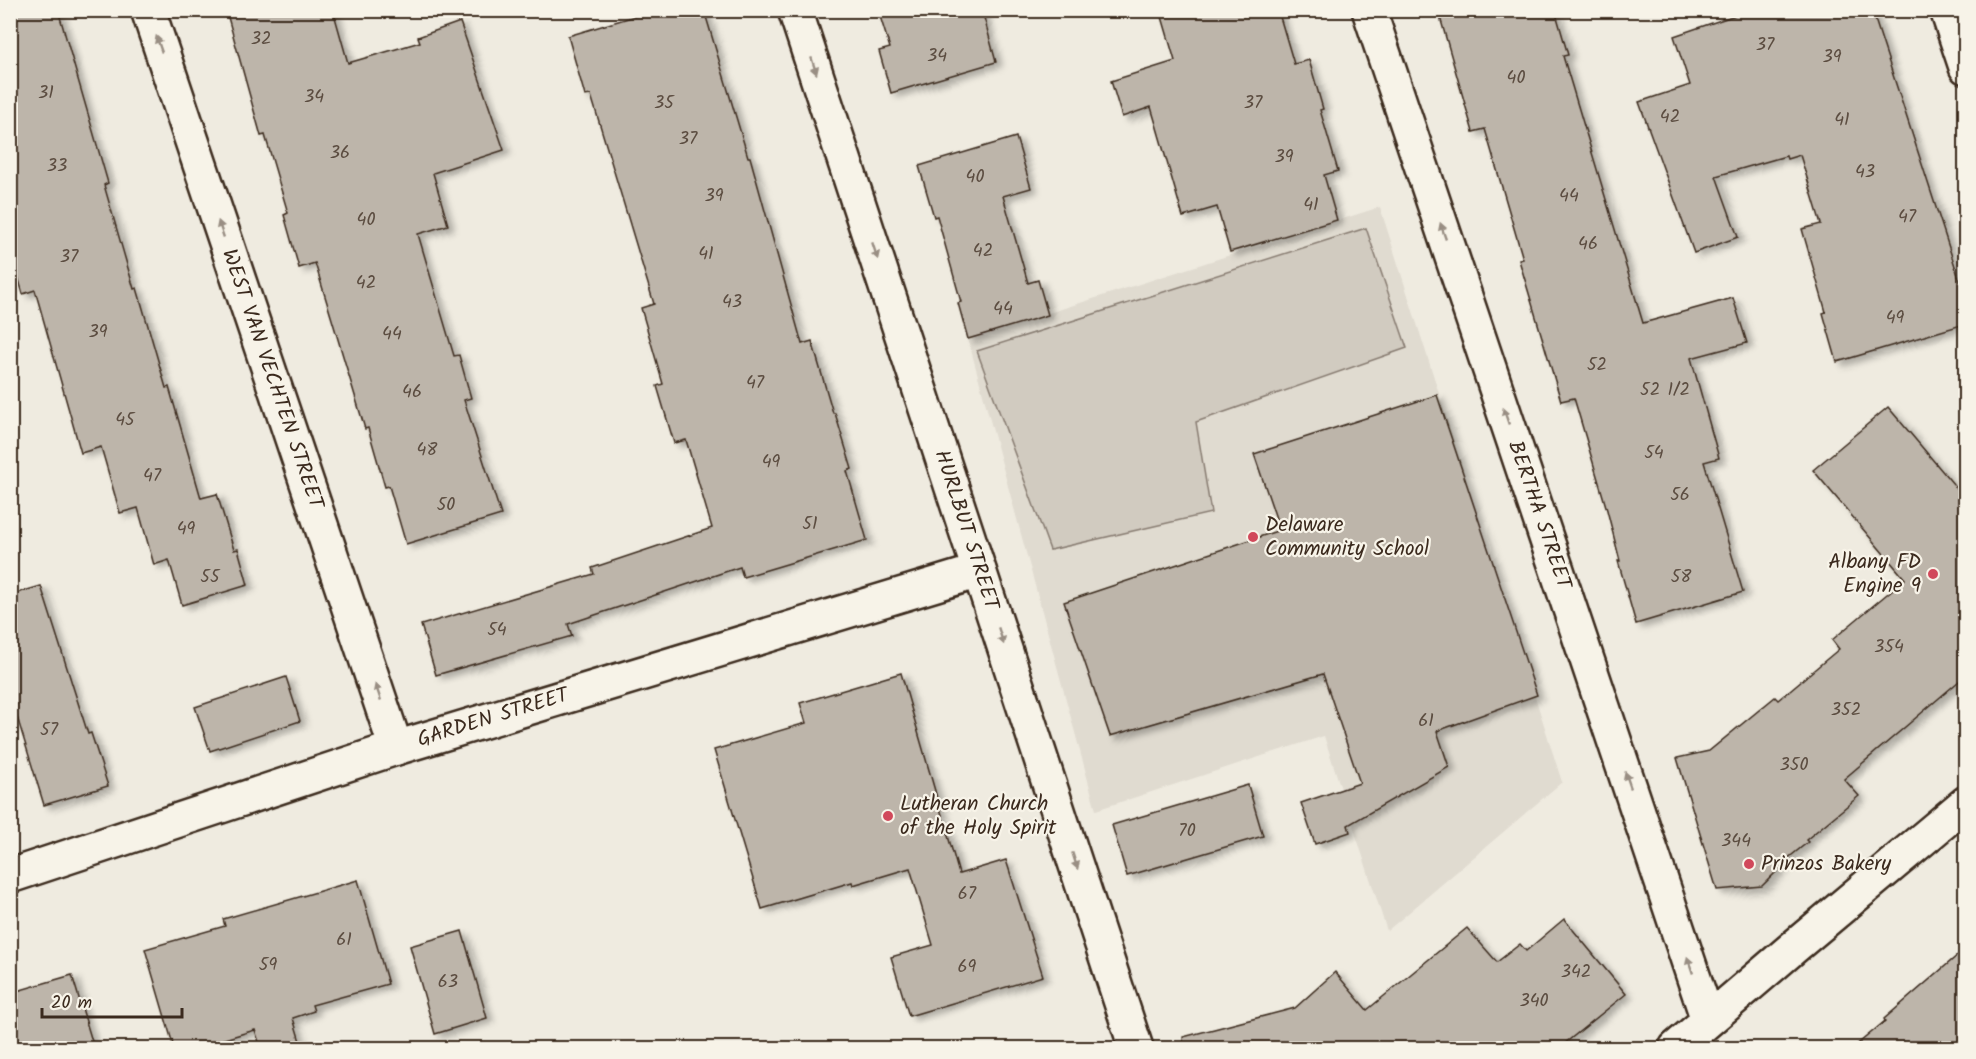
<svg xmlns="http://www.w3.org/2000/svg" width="1976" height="1059" viewBox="0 0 1976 1059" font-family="Kalam,sans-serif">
	<defs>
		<filter id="shadow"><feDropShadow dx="6" dy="4" stdDeviation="3" flood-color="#0004"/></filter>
	</defs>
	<rect width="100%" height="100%" fill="#efebe0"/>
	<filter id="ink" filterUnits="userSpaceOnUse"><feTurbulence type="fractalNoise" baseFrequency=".0167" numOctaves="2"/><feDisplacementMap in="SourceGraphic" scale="12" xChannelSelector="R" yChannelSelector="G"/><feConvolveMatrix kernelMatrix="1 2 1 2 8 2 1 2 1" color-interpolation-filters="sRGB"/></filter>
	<g filter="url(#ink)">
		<path fill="#e0dbd0" d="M 1380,207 L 1562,782 L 1387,931 L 1324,736 L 1096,810 L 968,339 Z"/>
		<path fill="#d1cbc0" stroke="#867a6f" stroke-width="1.5" d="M 1366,228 L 1407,348 L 1196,422 L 1211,513 L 1050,550 L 977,351 Z"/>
		<g fill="#bdb5aa" stroke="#3b2a1e" stroke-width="1.5" filter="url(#shadow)">
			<path d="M 10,10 L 58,10 L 108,183 L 104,185 L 134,289 L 137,288 L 166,388 L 169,387 L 201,498 L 217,494 L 234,550 L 238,549 L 248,585 L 182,605 L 169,560 L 154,565 L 138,508 L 120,513 L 101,447 L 81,453 L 35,290 L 23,294 L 10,249 Z"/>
			<path d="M 226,10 L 333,10 L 348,63 L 420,42 L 418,37 L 460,22 L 504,150 L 433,173 L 448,225 L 418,234 L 454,356 L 459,355 L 471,398 L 464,400 L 501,515 L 406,544 L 389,486 L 385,487 L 368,428 L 365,429 L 315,263 L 299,268 L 284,215 L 288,213 L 265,135 L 261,136 Z"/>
			<path d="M 655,10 L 704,10 L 748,157 L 750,157 L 802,344 L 812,341 L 833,413 L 835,413 L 852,469 L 847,471 L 867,540 L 743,577 L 740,567 L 568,624 L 572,636 L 436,675 L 421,625 L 594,574 L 592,568 L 712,528 L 686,440 L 674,443 L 657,386 L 663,384 L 641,308 L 654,304 L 591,95 L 585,96 L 568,36 Z"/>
			<path d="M 878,10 L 982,10 L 996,62 L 891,93 L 879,51 L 890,48 Z"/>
			<path d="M 1160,10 L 1278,10 L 1294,64 L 1309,60 L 1323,109 L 1320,110 L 1338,171 L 1324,175 L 1337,220 L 1230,252 L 1217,207 L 1183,217 L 1151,107 L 1122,117 L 1111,81 L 1175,61 Z"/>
			<path d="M 1438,10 L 1555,10 L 1568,55 L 1563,56 L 1643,323 L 1733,298 L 1747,343 L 1691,358 L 1719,458 L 1704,462 L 1743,592 L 1636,624 L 1618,561 L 1620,561 L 1607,510 L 1574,398 L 1561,401 L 1519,260 L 1523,259 L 1485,129 L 1473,132 Z"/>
			<path d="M 1750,10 L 1872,10 L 1965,297 L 1965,324 L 1837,362 L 1823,313 L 1826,312 L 1802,229 L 1821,224 L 1800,155 L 1787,159 L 1786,156 L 1716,176 L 1738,237 L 1694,253 L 1639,102 L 1690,85 L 1674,36 Z"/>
			<path d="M 1016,137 L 1031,188 L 1003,196 L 1028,283 L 1038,280 L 1048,315 L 968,339 L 958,303 L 961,302 L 937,216 L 934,217 L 919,166 Z"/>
			<path d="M 1437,395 L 1537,695 L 1437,731 L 1449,767 L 1348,825 L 1350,832 L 1315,844 L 1301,803 L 1360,783 L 1323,674 L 1110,736 L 1064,602 L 1280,530 L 1254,454 Z"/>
			<path d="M 1888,407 L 1965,498 L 1965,676 L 1844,779 L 1859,796 L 1806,840 L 1808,842 L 1781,864 L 1782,866 L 1762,886 L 1717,890 L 1677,758 L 1709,751 L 1775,697 L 1778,700 L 1839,649 L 1832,640 L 1905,579 L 1813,470 Z"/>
			<path d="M 41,586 L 88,734 L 91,733 L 108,786 L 44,805 L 10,694 L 10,595 Z"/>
			<path d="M 901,673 L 959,874 L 1006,860 L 1043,976 L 909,1016 L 891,957 L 933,945 L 910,868 L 853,885 L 852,882 L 762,909 L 714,750 L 806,723 L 800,703 Z"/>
			<path d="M 286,677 L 300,721 L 210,751 L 195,707 Z"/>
			<path d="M 1248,785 L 1263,836 L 1127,876 L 1112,825 Z"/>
			<path d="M 358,880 L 388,984 L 312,1005 L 314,1011 L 293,1018 L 302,1048 L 261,1048 L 255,1030 L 194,1048 L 174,1048 L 145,949 L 225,926 L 223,919 Z"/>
			<path d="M 1564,919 L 1626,994 L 1559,1048 L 1184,1048 L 1183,1037 L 1295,1008 L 1335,972 L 1367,1010 L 1467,928 L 1497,962 L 1520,944 L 1526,951 Z"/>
			<path d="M 462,931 L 487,1018 L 435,1034 L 410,946 Z"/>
			<path d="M 1965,949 L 1965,1048 L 1853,1048 L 1885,1021 L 1884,1019 Z"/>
			<path d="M 72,975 L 94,1048 L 10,1048 L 10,993 Z"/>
		</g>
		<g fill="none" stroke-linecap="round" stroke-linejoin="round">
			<defs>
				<g id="minor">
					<path d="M 148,10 L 396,748"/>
					<path d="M 795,10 L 1136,1048"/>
					<path d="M 1369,10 L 1708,1020"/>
					<path d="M 1947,10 L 1966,67"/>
					<path d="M 10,876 L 396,748 L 979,571"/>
				</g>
				<path id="primary" d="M 1676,1048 L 1794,947 L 1966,803"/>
			</defs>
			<use href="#minor" stroke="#3b2a1e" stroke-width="38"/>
			<use href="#primary" stroke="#3b2a1e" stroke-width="38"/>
			<use href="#minor" stroke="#f7f3e8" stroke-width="33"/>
			<use href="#primary" stroke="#f7f3e8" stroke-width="33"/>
		</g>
		<defs><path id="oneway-solid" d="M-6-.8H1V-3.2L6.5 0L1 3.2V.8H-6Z" transform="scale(1.5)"/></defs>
		<g fill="#998e83">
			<use href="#oneway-solid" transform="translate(159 44) rotate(-109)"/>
			<use href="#oneway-solid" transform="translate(814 66) rotate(72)"/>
			<use href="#oneway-solid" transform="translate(221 229) rotate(-109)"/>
			<use href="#oneway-solid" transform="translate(1443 231) rotate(-109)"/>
			<use href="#oneway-solid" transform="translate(875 251) rotate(72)"/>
			<use href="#oneway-solid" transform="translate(1506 416) rotate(-109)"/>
			<use href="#oneway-solid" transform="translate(1001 636) rotate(72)"/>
			<use href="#oneway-solid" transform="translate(378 692) rotate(-109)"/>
			<use href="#oneway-solid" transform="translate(1628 780) rotate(-109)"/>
			<use href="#oneway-solid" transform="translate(1075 861) rotate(72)"/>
			<use href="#oneway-solid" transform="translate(1690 965) rotate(-109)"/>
		</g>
	</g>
	<g fill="#d1495b" stroke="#f7f3e8" stroke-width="2">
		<circle cx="1253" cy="537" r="6"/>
		<circle cx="1933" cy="574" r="6"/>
		<circle cx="888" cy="816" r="6"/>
		<circle cx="1749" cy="864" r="6"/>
	</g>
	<g text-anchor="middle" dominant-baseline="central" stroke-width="4.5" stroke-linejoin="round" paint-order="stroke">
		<g font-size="18" fill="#5c4d41">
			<text x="261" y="39">32</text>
			<text x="1765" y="45">37</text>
			<text x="937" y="56">34</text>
			<text x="1832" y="57">39</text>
			<text x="1516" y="78">40</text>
			<text x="46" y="93">31</text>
			<text x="314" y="97">34</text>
			<text x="664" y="103">35</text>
			<text x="1253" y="103">37</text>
			<text x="1670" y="117">42</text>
			<text x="1842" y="120">41</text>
			<text x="688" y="139">37</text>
			<text x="340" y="153">36</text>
			<text x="1284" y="157">39</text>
			<text x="57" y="166">33</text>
			<text x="1865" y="172">43</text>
			<text x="975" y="177">40</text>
			<text x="714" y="196">39</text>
			<text x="1569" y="196">44</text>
			<text x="1311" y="205">41</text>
			<text x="1907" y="217">47</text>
			<text x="366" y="220">40</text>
			<text x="1588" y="244">46</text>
			<text x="983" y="251">42</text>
			<text x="706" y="254">41</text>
			<text x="69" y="257">37</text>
			<text x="366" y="283">42</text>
			<text x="732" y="302">43</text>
			<text x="1003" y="309">44</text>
			<text x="1895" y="318">49</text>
			<text x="98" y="332">39</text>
			<text x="392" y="334">44</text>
			<text x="1597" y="365">52</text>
			<text x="755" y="383">47</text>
			<text x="1665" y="390">52 1/2</text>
			<text x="412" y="392">46</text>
			<text x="125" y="420">45</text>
			<text x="427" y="450">48</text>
			<text x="1654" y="453">54</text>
			<text x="771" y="462">49</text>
			<text x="152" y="476">47</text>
			<text x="1680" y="495">56</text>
			<text x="446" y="505">50</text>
			<text x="810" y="524">51</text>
			<text x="186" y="529">49</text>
			<text x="210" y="577">55</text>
			<text x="1681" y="577">58</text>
			<text x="497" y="630">54</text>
			<text x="1889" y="647">354</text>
			<text x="1846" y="710">352</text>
			<text x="1426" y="721">61</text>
			<text x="49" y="730">57</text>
			<text x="1794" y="765">350</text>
			<text x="1187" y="831">70</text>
			<text x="1736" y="841">344</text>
			<text x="967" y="894">67</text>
			<text x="344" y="940">61</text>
			<text x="268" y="965">59</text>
			<text x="967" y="967">69</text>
			<text x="1576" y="972">342</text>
			<text x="448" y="982">63</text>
			<text x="1534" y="1001">340</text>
		</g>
		<g font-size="21" fill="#3b2a1e" stroke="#f7f3e8">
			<text transform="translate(272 379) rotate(71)">WEST VAN VECHTEN STREET</text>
			<text transform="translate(1539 515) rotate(71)">BERTHA STREET</text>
			<text transform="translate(966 530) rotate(72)">HURLBUT STREET</text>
			<text transform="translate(493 718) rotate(-17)">GARDEN STREET</text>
		</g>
		<g font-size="21" fill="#3b2a1e" stroke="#f7f3e8" text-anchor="start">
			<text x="1265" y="525">Delaware<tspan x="1265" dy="24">Community School</tspan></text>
			<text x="1921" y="562" text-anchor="end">Albany FD<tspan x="1921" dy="24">Engine 9</tspan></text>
			<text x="900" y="804">Lutheran Church<tspan x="900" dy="24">of the Holy Spirit</tspan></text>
			<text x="1761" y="864">Prinzos Bakery</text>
		</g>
	</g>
	<rect width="1976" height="1059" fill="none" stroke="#f7f3e8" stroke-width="36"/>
	<rect x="18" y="18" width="1940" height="1023" fill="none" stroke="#3b2a1e" stroke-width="2" filter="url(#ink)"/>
	<path d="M42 1008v9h140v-9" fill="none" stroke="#3b2a1e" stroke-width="3"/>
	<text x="51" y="1008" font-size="18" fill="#3b2a1e" stroke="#f7f3e8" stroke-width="4.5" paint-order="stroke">20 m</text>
</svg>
